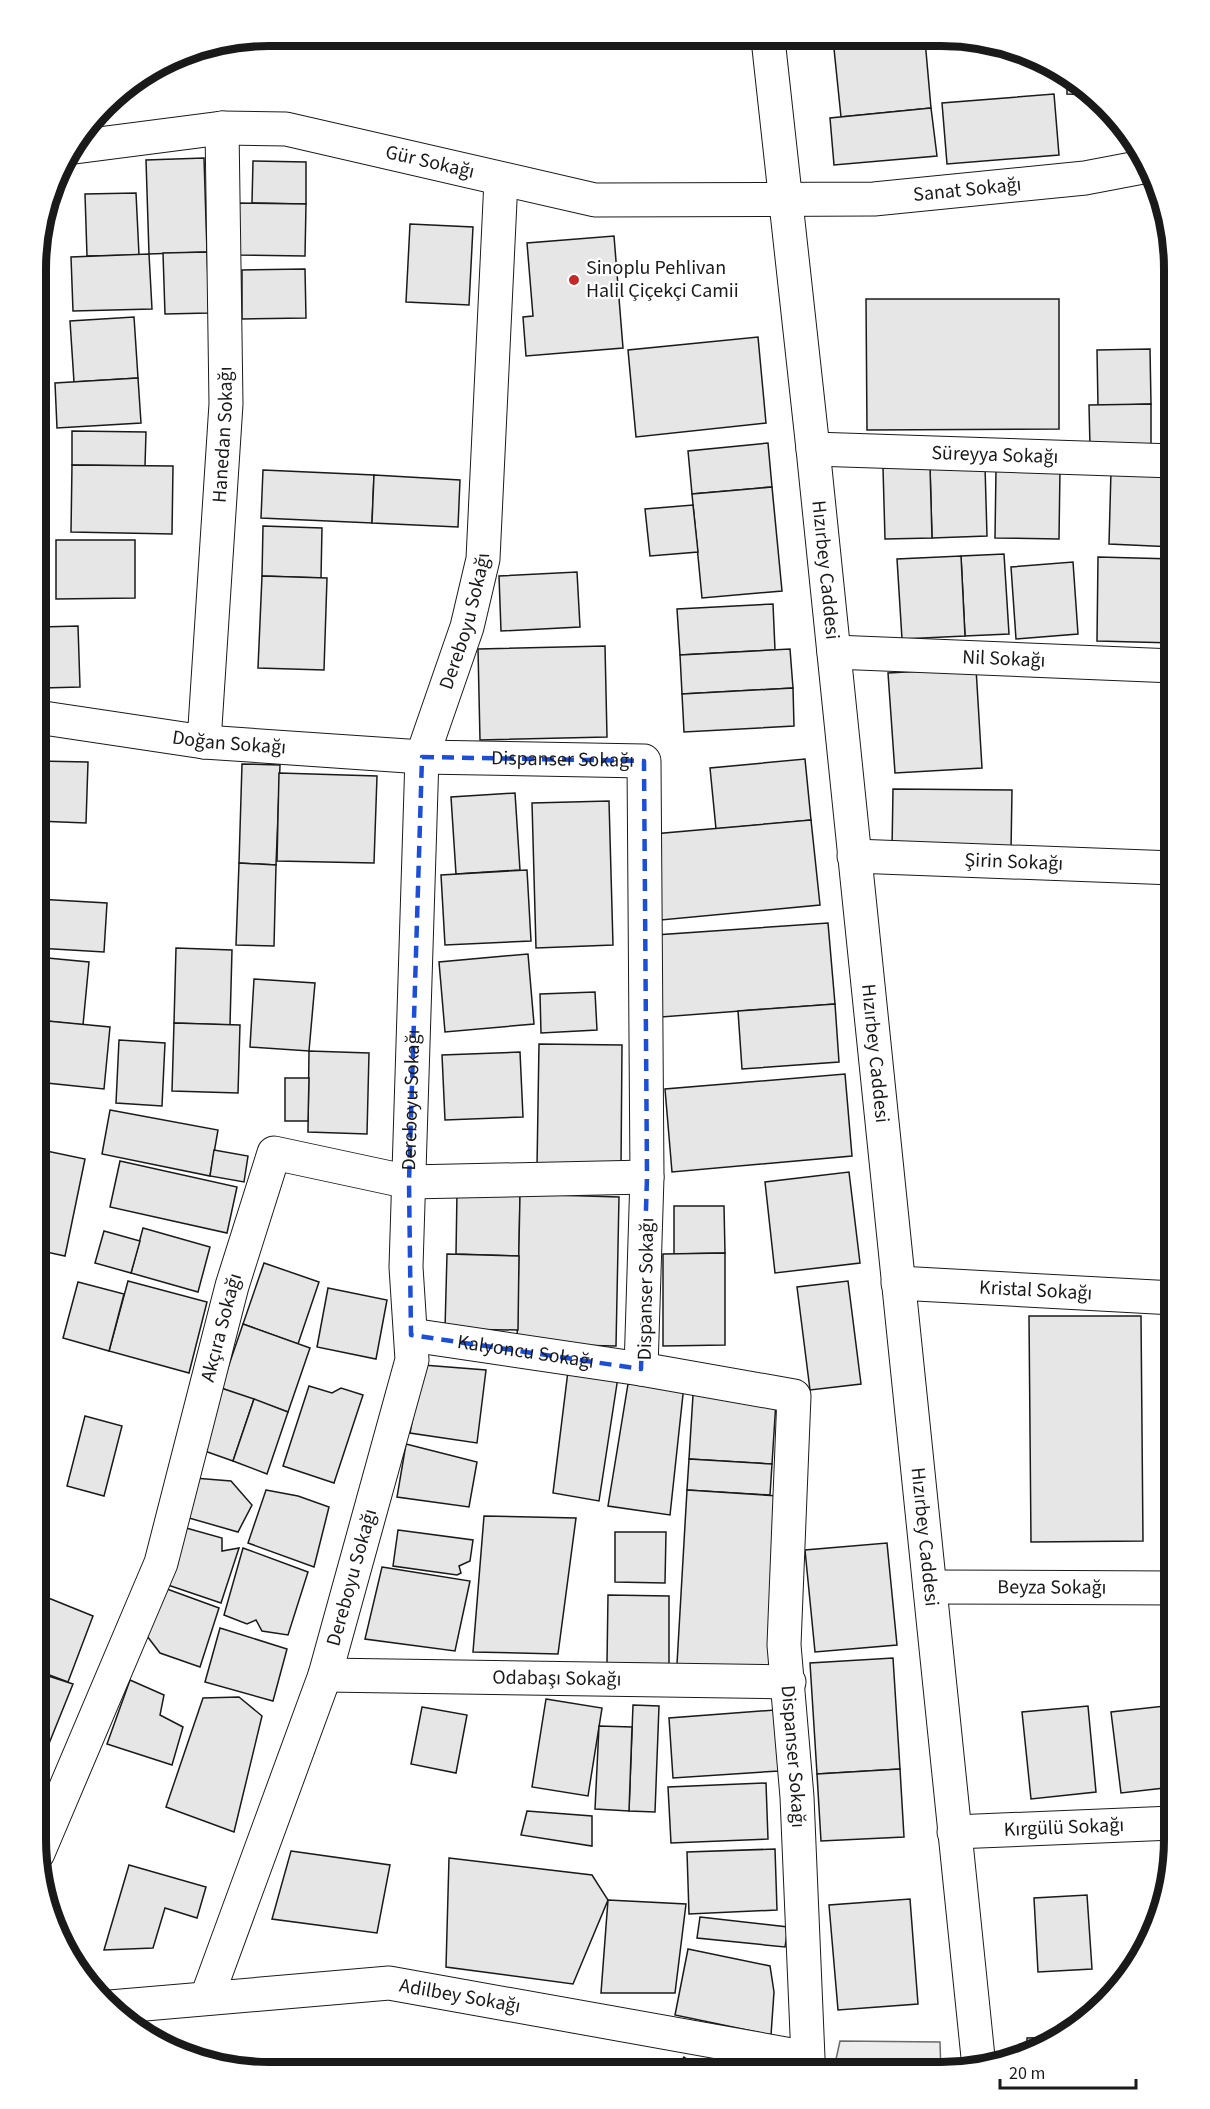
<svg xmlns="http://www.w3.org/2000/svg" width="1210" height="2109" viewBox="0 0 1210 2109" font-family="'Source Sans 3',sans-serif">
	<rect width="100%" height="100%" fill="#fff"/>
	<path fill="#ededed" stroke="#6a6a6a" stroke-width="1.5" d="M 840,2041 L 940,2042 L 941,2073 L 833,2073 Z"/>
	<g fill="#e6e6e6" stroke="#1a1a1a" stroke-width="1.5">
		<path d="M 426,37 L 479,37 L 427,44 Z"/>
		<path d="M 833,39 L 925,40 L 931,108 L 841,117 Z"/>
		<path d="M 935,40 L 985,40 L 998,45 L 936,46 Z"/>
		<path d="M 1067,76 L 1094,94 L 1095,95 L 1067,94 Z"/>
		<path d="M 1054,94 L 1059,155 L 947,164 L 942,103 Z"/>
		<path d="M 931,108 L 937,156 L 834,165 L 830,118 Z"/>
		<path d="M 204,158 L 207,252 L 149,254 L 146,160 Z"/>
		<path d="M 253,161 L 306,162 L 306,204 L 252,203 Z"/>
		<path d="M 136,193 L 139,255 L 87,256 L 85,194 Z"/>
		<path d="M 238,203 L 306,204 L 305,256 L 236,255 Z"/>
		<path d="M 410,224 L 473,227 L 469,305 L 406,302 Z"/>
		<path d="M 614,236 L 623,348 L 526,356 L 523,317 L 533,316 L 527,243 Z"/>
		<path d="M 207,252 L 209,313 L 165,314 L 163,253 Z"/>
		<path d="M 149,254 L 152,309 L 73,311 L 71,257 Z"/>
		<path d="M 305,269 L 306,318 L 242,319 L 242,270 Z"/>
		<path d="M 866,299 L 1059,299 L 1059,429 L 867,430 Z"/>
		<path d="M 1169,304 L 1174,304 L 1174,435 L 1168,435 Z"/>
		<path d="M 134,317 L 138,378 L 74,382 L 70,321 Z"/>
		<path d="M 758,337 L 766,423 L 636,437 L 628,350 Z"/>
		<path d="M 1150,349 L 1151,404 L 1098,406 L 1097,350 Z"/>
		<path d="M 138,378 L 141,423 L 57,428 L 55,383 Z"/>
		<path d="M 1151,404 L 1151,446 L 1090,447 L 1089,405 Z"/>
		<path d="M 72,431 L 146,432 L 145,466 L 72,465 Z"/>
		<path d="M 768,443 L 772,487 L 692,494 L 688,451 Z"/>
		<path d="M 72,465 L 173,466 L 172,534 L 71,532 Z"/>
		<path d="M 985,466 L 987,536 L 932,538 L 930,467 Z"/>
		<path d="M 930,467 L 932,538 L 885,539 L 883,468 Z"/>
		<path d="M 996,469 L 1060,469 L 1059,539 L 995,538 Z"/>
		<path d="M 263,470 L 374,475 L 372,523 L 261,518 Z"/>
		<path d="M 1111,471 L 1174,474 L 1174,547 L 1109,544 Z"/>
		<path d="M 374,475 L 460,480 L 458,527 L 372,523 Z"/>
		<path d="M 772,487 L 782,591 L 702,598 L 692,494 Z"/>
		<path d="M 693,505 L 698,552 L 650,556 L 645,509 Z"/>
		<path d="M 263,526 L 322,528 L 321,578 L 262,576 Z"/>
		<path d="M 56,540 L 135,540 L 135,598 L 56,599 Z"/>
		<path d="M 1004,554 L 1009,634 L 965,636 L 961,556 Z"/>
		<path d="M 961,556 L 965,636 L 902,639 L 897,559 Z"/>
		<path d="M 1098,557 L 1174,559 L 1174,643 L 1097,641 Z"/>
		<path d="M 1073,562 L 1078,634 L 1016,639 L 1011,567 Z"/>
		<path d="M 577,572 L 580,627 L 501,631 L 499,576 Z"/>
		<path d="M 262,576 L 327,578 L 324,670 L 258,668 Z"/>
		<path d="M 773,604 L 775,650 L 680,655 L 677,609 Z"/>
		<path d="M 78,626 L 80,687 L 43,688 L 41,627 Z"/>
		<path d="M 605,646 L 607,737 L 480,740 L 478,649 Z"/>
		<path d="M 790,649 L 793,688 L 682,694 L 680,655 Z"/>
		<path d="M 976,668 L 982,768 L 895,773 L 888,673 Z"/>
		<path d="M 793,688 L 794,726 L 684,732 L 682,694 Z"/>
		<path d="M 805,759 L 811,820 L 716,829 L 710,768 Z"/>
		<path d="M 37,761 L 88,762 L 86,823 L 37,821 Z"/>
		<path d="M 242,764 L 280,765 L 276,865 L 239,863 Z"/>
		<path d="M 279,773 L 377,776 L 374,863 L 277,861 Z"/>
		<path d="M 893,789 L 1012,790 L 1011,851 L 892,850 Z"/>
		<path d="M 515,793 L 520,870 L 456,874 L 451,797 Z"/>
		<path d="M 609,801 L 613,945 L 536,948 L 532,803 Z"/>
		<path d="M 811,820 L 820,905 L 661,920 L 653,834 Z"/>
		<path d="M 239,863 L 276,865 L 274,946 L 236,945 Z"/>
		<path d="M 527,870 L 531,941 L 445,945 L 441,875 Z"/>
		<path d="M 37,899 L 107,903 L 104,952 L 37,948 Z"/>
		<path d="M 828,923 L 835,1004 L 661,1017 L 655,935 Z"/>
		<path d="M 176,948 L 232,950 L 230,1025 L 174,1023 Z"/>
		<path d="M 528,954 L 534,1024 L 445,1032 L 439,962 Z"/>
		<path d="M 37,957 L 89,962 L 83,1025 L 37,1020 Z"/>
		<path d="M 254,979 L 315,983 L 309,1051 L 250,1047 Z"/>
		<path d="M 595,992 L 597,1030 L 541,1033 L 540,994 Z"/>
		<path d="M 835,1004 L 839,1062 L 742,1069 L 738,1011 Z"/>
		<path d="M 37,1020 L 110,1027 L 104,1089 L 37,1082 Z"/>
		<path d="M 174,1023 L 240,1025 L 238,1093 L 172,1091 Z"/>
		<path d="M 119,1040 L 165,1043 L 162,1106 L 116,1103 Z"/>
		<path d="M 539,1044 L 622,1045 L 621,1168 L 537,1167 Z"/>
		<path d="M 309,1051 L 369,1053 L 367,1134 L 308,1132 Z"/>
		<path d="M 520,1052 L 523,1117 L 445,1120 L 442,1055 Z"/>
		<path d="M 845,1074 L 852,1156 L 672,1172 L 665,1089 Z"/>
		<path d="M 285,1078 L 309,1078 L 308,1121 L 285,1121 Z"/>
		<path d="M 110,1110 L 218,1130 L 210,1176 L 102,1154 Z"/>
		<path d="M 37,1149 L 85,1159 L 65,1256 L 37,1250 Z"/>
		<path d="M 214,1150 L 248,1156 L 244,1182 L 210,1176 Z"/>
		<path d="M 120,1161 L 237,1187 L 227,1233 L 110,1207 Z"/>
		<path d="M 849,1172 L 860,1263 L 775,1273 L 765,1182 Z"/>
		<path d="M 457,1192 L 520,1194 L 519,1256 L 456,1254 Z"/>
		<path d="M 520,1194 L 619,1197 L 616,1346 L 517,1344 Z"/>
		<path d="M 674,1206 L 724,1206 L 725,1253 L 674,1254 Z"/>
		<path d="M 143,1228 L 210,1247 L 198,1292 L 131,1273 Z"/>
		<path d="M 104,1231 L 140,1241 L 131,1273 L 95,1263 Z"/>
		<path d="M 725,1253 L 725,1345 L 663,1346 L 663,1254 Z"/>
		<path d="M 447,1254 L 519,1256 L 518,1330 L 445,1329 Z"/>
		<path d="M 264,1263 L 319,1282 L 298,1344 L 243,1324 Z"/>
		<path d="M 128,1281 L 207,1302 L 189,1373 L 109,1351 Z"/>
		<path d="M 848,1281 L 861,1384 L 810,1390 L 797,1287 Z"/>
		<path d="M 78,1282 L 124,1294 L 109,1351 L 63,1338 Z"/>
		<path d="M 328,1288 L 387,1300 L 376,1359 L 317,1347 Z"/>
		<path d="M 37,1306 L 43,1307 L 37,1346 Z"/>
		<path d="M 1029,1316 L 1141,1316 L 1143,1541 L 1031,1542 Z"/>
		<path d="M 243,1324 L 310,1348 L 288,1412 L 221,1388 Z"/>
		<path d="M 423,1365 L 486,1370 L 477,1443 L 410,1433 Z"/>
		<path d="M 568,1371 L 618,1377 L 599,1501 L 553,1493 Z"/>
		<path d="M 628,1384 L 684,1385 L 670,1515 L 608,1506 Z"/>
		<path d="M 309,1386 L 332,1393 L 341,1388 L 363,1395 L 334,1483 L 283,1466 Z"/>
		<path d="M 221,1388 L 254,1399 L 233,1461 L 199,1449 Z"/>
		<path d="M 693,1395 L 776,1401 L 772,1464 L 689,1459 Z"/>
		<path d="M 254,1399 L 288,1412 L 267,1474 L 233,1461 Z"/>
		<path d="M 85,1416 L 122,1426 L 104,1496 L 67,1486 Z"/>
		<path d="M 37,1422 L 47,1423 L 38,1494 L 36,1494 Z"/>
		<path d="M 406,1444 L 477,1462 L 469,1507 L 397,1497 Z"/>
		<path d="M 689,1459 L 772,1464 L 770,1495 L 687,1490 Z"/>
		<path d="M 194,1478 L 231,1481 L 252,1505 L 238,1532 L 182,1516 Z"/>
		<path d="M 266,1490 L 298,1496 L 329,1507 L 314,1567 L 248,1543 Z"/>
		<path d="M 687,1490 L 779,1496 L 769,1670 L 677,1664 Z"/>
		<path d="M 484,1516 L 576,1518 L 558,1654 L 473,1652 Z"/>
		<path d="M 179,1526 L 222,1538 L 222,1551 L 239,1548 L 221,1603 L 159,1582 Z"/>
		<path d="M 398,1530 L 473,1540 L 470,1561 L 459,1566 L 461,1573 L 457,1575 L 393,1566 Z"/>
		<path d="M 615,1532 L 666,1532 L 665,1583 L 615,1582 Z"/>
		<path d="M 887,1543 L 897,1645 L 815,1652 L 805,1550 Z"/>
		<path d="M 243,1548 L 308,1572 L 288,1635 L 262,1631 L 256,1620 L 247,1624 L 224,1615 Z"/>
		<path d="M 382,1567 L 470,1581 L 455,1651 L 365,1639 Z"/>
		<path d="M 156,1585 L 219,1608 L 200,1667 L 160,1653 L 147,1636 Z"/>
		<path d="M 36,1593 L 93,1616 L 68,1682 L 36,1670 Z"/>
		<path d="M 608,1595 L 669,1596 L 669,1664 L 607,1663 Z"/>
		<path d="M 220,1628 L 287,1649 L 273,1701 L 205,1682 Z"/>
		<path d="M 893,1658 L 900,1769 L 817,1774 L 810,1663 Z"/>
		<path d="M 36,1672 L 73,1684 L 48,1746 L 36,1742 Z"/>
		<path d="M 130,1680 L 164,1695 L 160,1715 L 183,1727 L 172,1765 L 107,1744 Z"/>
		<path d="M 239,1697 L 262,1716 L 234,1832 L 166,1807 L 203,1698 Z"/>
		<path d="M 546,1699 L 602,1708 L 588,1796 L 532,1787 Z"/>
		<path d="M 633,1705 L 659,1706 L 655,1812 L 629,1811 Z"/>
		<path d="M 1174,1705 L 1173,1787 L 1121,1793 L 1111,1712 Z"/>
		<path d="M 1088,1706 L 1096,1792 L 1031,1799 L 1022,1712 Z"/>
		<path d="M 422,1707 L 467,1715 L 456,1773 L 411,1764 Z"/>
		<path d="M 775,1710 L 779,1771 L 673,1778 L 669,1718 Z"/>
		<path d="M 599,1726 L 632,1727 L 629,1811 L 595,1809 Z"/>
		<path d="M 900,1769 L 904,1837 L 821,1841 L 817,1774 Z"/>
		<path d="M 766,1783 L 768,1839 L 671,1843 L 668,1787 Z"/>
		<path d="M 527,1811 L 592,1816 L 592,1846 L 521,1835 Z"/>
		<path d="M 775,1849 L 777,1910 L 689,1914 L 687,1852 Z"/>
		<path d="M 291,1851 L 390,1865 L 377,1933 L 272,1919 Z"/>
		<path d="M 449,1858 L 592,1875 L 608,1900 L 573,1984 L 446,1967 Z"/>
		<path d="M 129,1865 L 206,1887 L 197,1918 L 165,1908 L 153,1948 L 104,1950 Z"/>
		<path d="M 1087,1895 L 1092,1969 L 1038,1972 L 1034,1898 Z"/>
		<path d="M 910,1899 L 918,2004 L 838,2010 L 829,1905 Z"/>
		<path d="M 608,1900 L 686,1904 L 675,1993 L 601,1993 Z"/>
		<path d="M 700,1917 L 788,1927 L 785,1947 L 697,1938 Z"/>
		<path d="M 688,1949 L 770,1966 L 774,1992 L 771,2035 L 675,2015 Z"/>
		<path d="M 1064,2037 L 1027,2055 L 1027,2038 Z"/>
		<path d="M 684,2057 L 704,2072 L 673,2072 Z"/>
	</g>
	<g fill="none" stroke-linecap="round" stroke-linejoin="round">
		<defs>
			<g id="minor">
				<path id="s1" d="M 75,147 L 222,128 L 286,129 L 595,200 L 874,199 L 1085,178 L 1148,166"/>
				<path id="s2" d="M 813,449 L 1174,461"/>
				<path id="s3" d="M 834,652 L 1174,666"/>
				<path id="s4" d="M 37,717 L 204,742 L 422,757 L 644,761 L 647,1177 L 641,1369 L 794,1396 L 784,1645 L 797,1797 L 808,2058 L 389,1983 L 110,2007"/>
				<path id="s5" d="M 204,742 L 226,404 L 222,128"/>
				<path id="s6" d="M 854,856 L 1174,868"/>
				<path id="s7" d="M 898,1283 L 1174,1298"/>
				<path id="s8" d="M 411,1335 L 641,1369"/>
				<path id="s9" d="M 930,1587 L 1174,1588"/>
				<path id="s10" d="M 325,1675 L 789,1682"/>
				<path id="s11" d="M 954,1832 L 1173,1823"/>
				<path id="s12" d="M 38,1853 L 161,1563 L 232,1286 L 274,1153 L 409,1182 L 647,1177"/>
				<path id="s13" d="M 207,1997 L 325,1675 L 412,1360 L 406,1267 L 422,757 L 467,627 L 483,559 L 501,180"/>
			</g>
			<g id="tertiary">
				<path id="s14" d="M 768,39 L 813,449 L 979,2067"/>
			</g>
		</defs>
		<use href="#minor" stroke="#1a1a1a" stroke-width="35"/>
		<use href="#tertiary" stroke="#1a1a1a" stroke-width="35"/>
		<use href="#minor" stroke="#fff" stroke-width="33"/>
		<use href="#tertiary" stroke="#fff" stroke-width="33"/>
	</g>
	<path fill="none" stroke="#1d4ed8" stroke-width="4.5" stroke-dasharray="12 8" stroke-linejoin="round" d="M 422,757 L 644,761 L 647,1177 L 641,1369 L 411,1335 L 409,1182 Z"/>
	<circle fill="#c62828" stroke="#fff" stroke-width="2" cx="574" cy="280" r="6"/>
	<g text-anchor="middle" dominant-baseline="central" stroke-width="4.5" stroke-linejoin="round" paint-order="stroke">
		<g font-size="20" fill="#1a1a1a" stroke="#fff">
			<text stroke="none"><textPath href="#s1" startOffset="360">Gür Sokağı</textPath></text>
			<text stroke="none"><textPath href="#s1" startOffset="902">Sanat Sokağı</textPath></text>
			<text stroke="none"><textPath href="#s5" startOffset="308">Hanedan Sokağı</textPath></text>
			<text stroke="none"><textPath href="#s2" startOffset="182">Süreyya Sokağı</textPath></text>
			<text stroke="none"><textPath href="#s14" startOffset="534">Hızırbey Caddesi</textPath></text>
			<text stroke="none"><textPath href="#s13" startOffset="1416">Dereboyu Sokağı</textPath></text>
			<text stroke="none"><textPath href="#s3" startOffset="170">Nil Sokağı</textPath></text>
			<text stroke="none"><textPath href="#s4" startOffset="194">Doğan Sokağı</textPath></text>
			<text stroke="none"><textPath href="#s4" startOffset="528">Dispanser Sokağı</textPath></text>
			<text stroke="none"><textPath href="#s6" startOffset="160">Şirin Sokağı</textPath></text>
			<text stroke="none"><textPath href="#s14" startOffset="1020">Hızırbey Caddesi</textPath></text>
			<text stroke="none"><textPath href="#s13" startOffset="930">Dereboyu Sokağı</textPath></text>
			<text transform="translate(646 1289) rotate(-89)">Dispanser Sokağı</text>
			<text stroke="none"><textPath href="#s7" startOffset="138">Kristal Sokağı</textPath></text>
			<text stroke="none"><textPath href="#s12" startOffset="558">Akçıra Sokağı</textPath></text>
			<text stroke="none"><textPath href="#s8" startOffset="116">Kalyoncu Sokağı</textPath></text>
			<text stroke="none"><textPath href="#s14" startOffset="1506">Hızırbey Caddesi</textPath></text>
			<text stroke="none"><textPath href="#s13" startOffset="444">Dereboyu Sokağı</textPath></text>
			<text stroke="none"><textPath href="#s9" startOffset="122">Beyza Sokağı</textPath></text>
			<text stroke="none"><textPath href="#s10" startOffset="232">Odabaşı Sokağı</textPath></text>
			<text stroke="none"><textPath href="#s4" startOffset="1734">Dispanser Sokağı</textPath></text>
			<text stroke="none"><textPath href="#s11" startOffset="110">Kırgülü Sokağı</textPath></text>
			<text transform="translate(460 1996) rotate(10)">Adilbey Sokağı</text>
		</g>
		<g font-size="20" fill="#1a1a1a" stroke="#fff" text-anchor="start">
			<text x="586" y="268">Sinoplu Pehlivan<tspan x="586" dy="23">Halil Çiçekçi Camii</tspan></text>
		</g>
	</g>
	<path d="M0 0H1210V2109H0ZM269 46H941A223 223 0 0 1 1164 269V1839A223 223 0 0 1 941 2062H269A223 223 0 0 1 46 1839V269A223 223 0 0 1 269 46Z" fill="#fff" fill-rule="evenodd"/>
	<path fill="none" stroke="#1a1a1a" stroke-width="8" d="M269 46H941A223 223 0 0 1 1164 269V1839A223 223 0 0 1 941 2062H269A223 223 0 0 1 46 1839V269A223 223 0 0 1 269 46Z"/>
	<path d="M1000 2079v9h136v-9" fill="none" stroke="#1a1a1a" stroke-width="3"/>
	<text x="1009" y="2079" font-size="18" fill="#1a1a1a" stroke="#ffffff" stroke-width="4.5" paint-order="stroke">20 m</text>
</svg>
